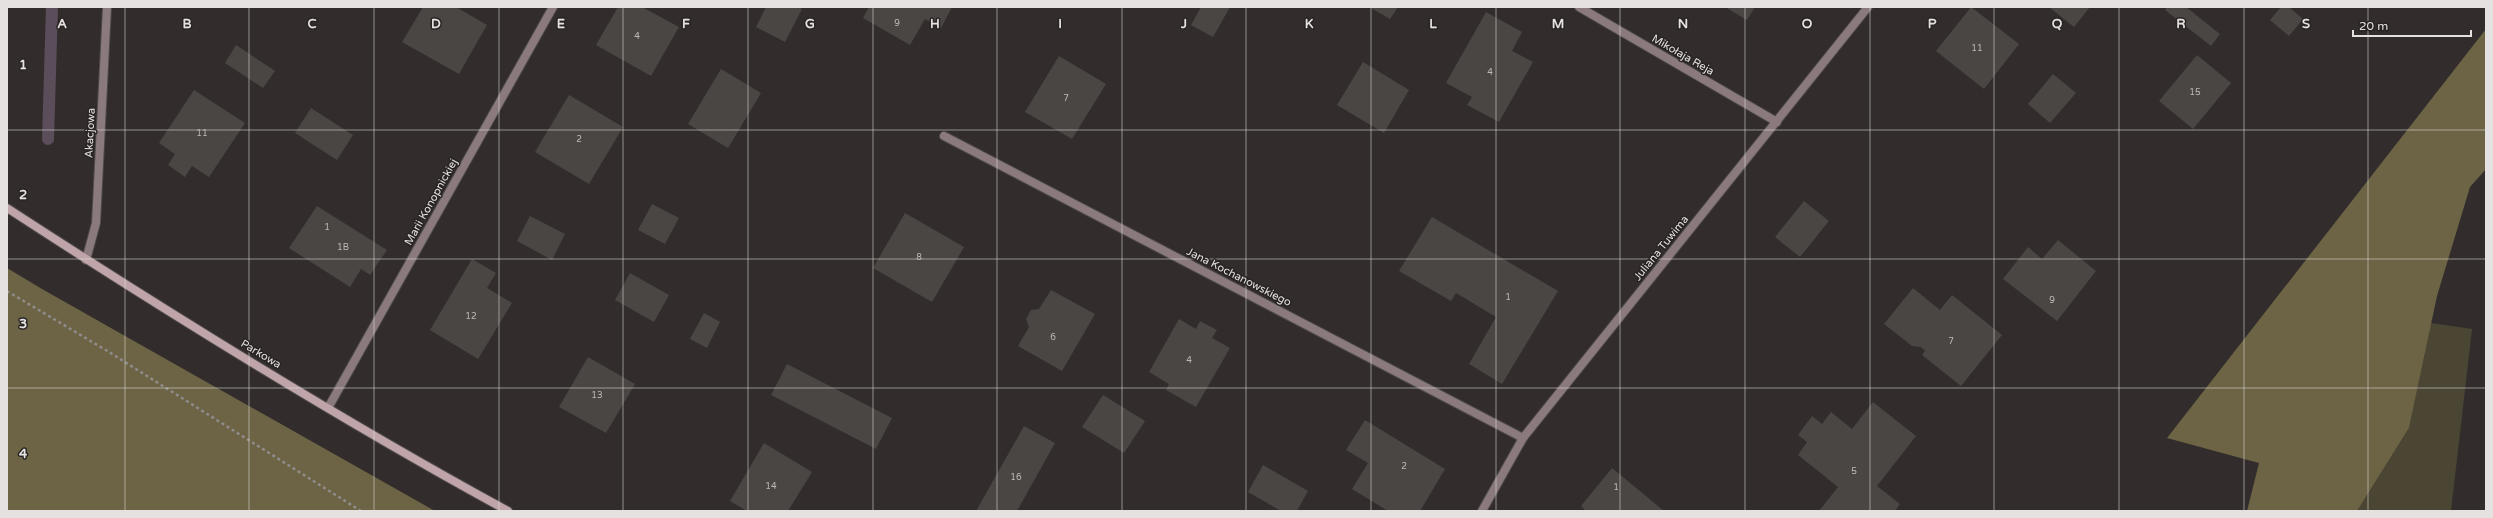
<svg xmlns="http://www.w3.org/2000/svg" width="2493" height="518" viewBox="0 0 2493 518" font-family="'Varela Round',sans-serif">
	<rect width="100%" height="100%" fill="#322d2c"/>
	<path fill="#4b4633" d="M 2431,323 L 2472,329 L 2451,511 L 2357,511 L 2409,428 Z"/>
	<g fill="#6c6445">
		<path d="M 2486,29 L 2486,169 L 2470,187 L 2437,296 L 2409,428 L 2357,511 L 2247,511 L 2259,463 L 2167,438 Z"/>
		<path d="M 7,268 L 42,289 L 435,511 L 7,511 Z"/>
	</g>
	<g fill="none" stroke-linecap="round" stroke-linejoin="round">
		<path stroke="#5c4d5a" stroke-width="12" d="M 48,139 L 52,7"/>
	</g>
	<g fill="#4a4643">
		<path d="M 423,7 L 456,7 L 487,25 L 459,74 L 402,42 Z"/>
		<path d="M 618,7 L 642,7 L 679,27 L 651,76 L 596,45 Z"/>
		<path d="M 766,7 L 798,7 L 802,9 L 785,42 L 756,27 Z"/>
		<path d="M 869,7 L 952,7 L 941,28 L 925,19 L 910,45 L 863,18 Z"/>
		<path d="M 1201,7 L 1230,7 L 1213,37 L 1191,25 Z"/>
		<path d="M 1369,7 L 1398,7 L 1390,19 Z"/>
		<path d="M 1725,7 L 1755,7 L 1747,20 Z"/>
		<path d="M 1971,7 L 2019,44 L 1984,89 L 1936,51 Z"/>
		<path d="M 2049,7 L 2090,7 L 2074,27 Z"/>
		<path d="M 2167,7 L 2186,7 L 2220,34 L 2211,46 L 2165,10 Z"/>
		<path d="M 2281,7 L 2289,7 L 2303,19 L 2289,36 L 2270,20 Z"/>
		<path d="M 1486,12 L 1522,32 L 1512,51 L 1533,62 L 1499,122 L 1467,105 L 1472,97 L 1446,83 Z"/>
		<path d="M 236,45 L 275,71 L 263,88 L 225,63 Z"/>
		<path d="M 2197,55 L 2231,83 L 2193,129 L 2159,101 Z"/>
		<path d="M 1059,56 L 1106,84 L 1072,139 L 1025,112 Z"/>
		<path d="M 1363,62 L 1409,90 L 1384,133 L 1337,105 Z"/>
		<path d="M 721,69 L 761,93 L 728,148 L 688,124 Z"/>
		<path d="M 2053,74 L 2076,93 L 2050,123 L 2028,104 Z"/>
		<path d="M 194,90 L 245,123 L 209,177 L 192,166 L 185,177 L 168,165 L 175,154 L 159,143 Z"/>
		<path d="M 569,95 L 623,127 L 589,184 L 535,152 Z"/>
		<path d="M 311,108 L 353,135 L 337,160 L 295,133 Z"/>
		<path d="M 1804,201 L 1829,221 L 1800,257 L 1775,237 Z"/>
		<path d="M 652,204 L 679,218 L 665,244 L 638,230 Z"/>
		<path d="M 317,206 L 387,250 L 370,275 L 361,269 L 350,287 L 289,248 Z"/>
		<path d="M 905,213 L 964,247 L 932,302 L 873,268 Z"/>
		<path d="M 530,216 L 565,234 L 552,260 L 517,241 Z"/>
		<path d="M 1432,217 L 1558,291 L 1502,384 L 1469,364 L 1496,317 L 1456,293 L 1451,301 L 1399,271 Z"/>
		<path d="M 2058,240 L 2096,271 L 2057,321 L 2003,279 L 2028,247 L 2042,259 Z"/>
		<path d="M 472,259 L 496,273 L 487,288 L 512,303 L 478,359 L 430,330 Z"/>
		<path d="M 630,273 L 669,295 L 654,322 L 615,300 Z"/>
		<path d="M 1913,288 L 1940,310 L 1952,295 L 2002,335 L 1961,386 L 1922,355 L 1925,351 L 1921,347 L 1912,346 L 1884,324 Z"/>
		<path d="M 1051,290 L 1095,314 L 1062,371 L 1018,346 L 1029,327 L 1026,319 L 1031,310 L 1039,309 Z"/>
		<path d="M 704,313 L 720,322 L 707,348 L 690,339 Z"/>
		<path d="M 1179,319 L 1196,329 L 1200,321 L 1217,330 L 1212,338 L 1230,348 L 1196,407 L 1166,390 L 1169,384 L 1149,372 Z"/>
		<path d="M 588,357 L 635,384 L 606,433 L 559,407 Z"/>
		<path d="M 787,364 L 892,418 L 876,449 L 771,395 Z"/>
		<path d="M 1103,395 L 1145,421 L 1124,453 L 1082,427 Z"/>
		<path d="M 1873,402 L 1916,436 L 1877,486 L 1900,504 L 1895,511 L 1819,511 L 1838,487 L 1798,455 L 1807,442 L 1798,435 L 1812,416 L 1822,424 L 1831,412 L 1852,429 Z"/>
		<path d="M 1365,420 L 1445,469 L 1420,511 L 1388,511 L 1352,489 L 1368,463 L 1346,450 Z"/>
		<path d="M 1024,426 L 1055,443 L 1017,511 L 976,511 Z"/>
		<path d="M 764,443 L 812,472 L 788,511 L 747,511 L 730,501 Z"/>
		<path d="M 1263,465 L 1308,491 L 1297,511 L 1281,511 L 1248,492 Z"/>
		<path d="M 1612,468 L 1664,511 L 1586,511 L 1581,506 Z"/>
	</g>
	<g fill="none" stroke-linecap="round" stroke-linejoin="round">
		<defs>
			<g id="street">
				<path d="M 1579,7 L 1777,122"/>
				<path d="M 944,136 L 1523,438"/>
				<path d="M 86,260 L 96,223 L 107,7"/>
				<path d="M 328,408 L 553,7"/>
				<path d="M 1482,511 L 1523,438 L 1868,7"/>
			</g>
			<path id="secondary" d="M 7,208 C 170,314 337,418 508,511"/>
		</defs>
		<use href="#street" stroke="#4e4a49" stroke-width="10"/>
		<use href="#secondary" stroke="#4e4a49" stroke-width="10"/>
		<path stroke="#908c8b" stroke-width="2.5" stroke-dasharray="3 3" stroke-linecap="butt" d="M 7,291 L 109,352 L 361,511"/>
		<use href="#street" stroke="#8a7a7e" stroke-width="8"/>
		<use href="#secondary" stroke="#bfa4aa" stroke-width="8"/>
	</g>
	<path fill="none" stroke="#e4e1e0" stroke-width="1" stroke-opacity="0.55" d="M 125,7 L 125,511M 249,7 L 249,511M 374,7 L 374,511M 499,7 L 499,511M 623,7 L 623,511M 748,7 L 748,511M 873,7 L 873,511M 997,7 L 997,511M 1122,7 L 1122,511M 1246,7 L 1246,511M 1371,7 L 1371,511M 1496,7 L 1496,511M 1620,7 L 1620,511M 1745,7 L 1745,511M 1870,7 L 1870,511M 1994,7 L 1994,511M 2119,7 L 2119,511M 2244,7 L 2244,511M 2368,7 L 2368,511M 7,130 L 2486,130M 7,259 L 2486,259M 7,388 L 2486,388"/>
	<g text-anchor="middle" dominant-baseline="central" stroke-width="3" stroke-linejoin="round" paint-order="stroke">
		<g font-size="9" fill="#bebab9">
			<text x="897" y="23">9</text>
			<text x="637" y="36">4</text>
			<text x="1977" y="48">11</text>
			<text x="1490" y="72">4</text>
			<text x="2195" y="92">15</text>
			<text x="1066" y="98">7</text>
			<text x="202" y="133">11</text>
			<text x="579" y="139">2</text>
			<text x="327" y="227">1</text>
			<text x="343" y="247">1B</text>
			<text x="919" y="257">8</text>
			<text x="1508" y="297">1</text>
			<text x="2052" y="300">9</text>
			<text x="471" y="316">12</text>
			<text x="1053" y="337">6</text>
			<text x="1951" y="341">7</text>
			<text x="1189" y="360">4</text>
			<text x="597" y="395">13</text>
			<text x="1404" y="466">2</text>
			<text x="1854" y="471">5</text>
			<text x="1016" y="477">16</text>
			<text x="771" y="486">14</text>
			<text x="1616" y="487">1</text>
		</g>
		<g font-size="11" fill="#e4e1e0" stroke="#282423">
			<text transform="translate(1683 55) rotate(30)">Mikołaja Reja</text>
			<text transform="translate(90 133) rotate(-87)">Akacjowa</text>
			<text transform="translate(431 202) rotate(-61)">Marii Konopnickiej</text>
			<text transform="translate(1661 248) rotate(-51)">Juliana Tuwima</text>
			<text transform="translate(1239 277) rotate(27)">Jana Kochanowskiego</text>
			<text transform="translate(261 354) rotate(31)">Parkowa</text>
		</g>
	</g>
	<g font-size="13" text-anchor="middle" font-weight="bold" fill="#e4e1e0" stroke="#282423" stroke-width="3" stroke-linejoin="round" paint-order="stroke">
		<text x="62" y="28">A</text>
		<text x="187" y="28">B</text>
		<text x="312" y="28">C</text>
		<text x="436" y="28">D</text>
		<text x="561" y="28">E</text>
		<text x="686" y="28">F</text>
		<text x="810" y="28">G</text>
		<text x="935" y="28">H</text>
		<text x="1060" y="28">I</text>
		<text x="1184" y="28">J</text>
		<text x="1309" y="28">K</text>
		<text x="1433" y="28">L</text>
		<text x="1558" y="28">M</text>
		<text x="1683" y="28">N</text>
		<text x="1807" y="28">O</text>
		<text x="1932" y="28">P</text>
		<text x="2057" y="28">Q</text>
		<text x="2181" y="28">R</text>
		<text x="2306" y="28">S</text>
		<text x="23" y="69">1</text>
		<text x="23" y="199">2</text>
		<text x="23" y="328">3</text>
		<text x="23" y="458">4</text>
	</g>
	<rect width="2493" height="518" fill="none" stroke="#e4e1e0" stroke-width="16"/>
	<path d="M2353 30v6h118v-6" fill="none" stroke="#e4e1e0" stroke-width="2"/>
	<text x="2359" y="30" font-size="12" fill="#e4e1e0" stroke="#282423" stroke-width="3" paint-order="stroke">20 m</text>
</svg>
